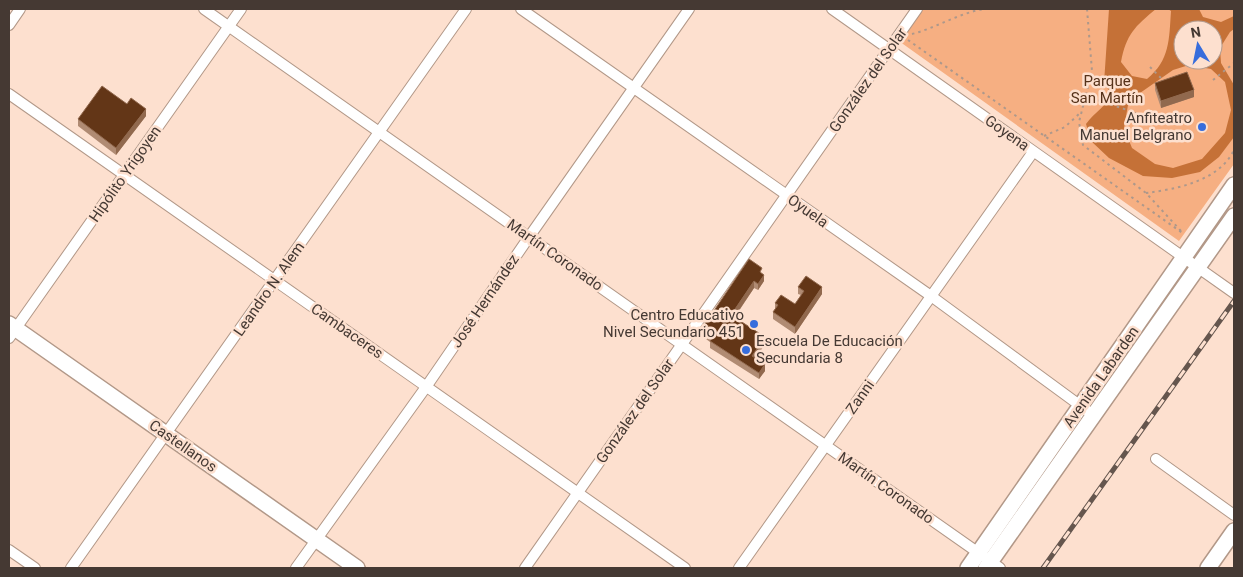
<svg xmlns="http://www.w3.org/2000/svg" width="1243" height="577" viewBox="0 0 1243 577" font-family="Roboto,sans-serif">
	<rect width="100%" height="100%" fill="#fde0cf"/>
	<path fill="#f6af82" fill-rule="evenodd" d="M 918,9 L 1234,9 L 1234,164 L 1179,241 L 896,39 ZM 1183,30 L 1213,30 L 1213,60 L 1183,60 Z"/>
	<path fill="#c57137" fill-rule="evenodd" d="M 1109,9 L 1156,9 C 1135,26 1126,35 1121,62 L 1132,76 L 1147,79 C 1170,60 1169,40 1171,11 L 1168,9 L 1199,9 L 1203,17 L 1221,22 L 1234,16 L 1234,29 L 1230,32 L 1220,48 L 1221,63 L 1234,85 L 1234,137 L 1219,157 L 1200,172 L 1172,178 L 1143,176 L 1109,158 L 1091,141 L 1086,124 C 1095,112 1105,107 1112,95 L 1104,83 ZM 1183,30 L 1213,30 L 1213,60 L 1183,60 ZM 1189,65 L 1211,69 L 1225,82 L 1231,110 L 1225,133 L 1202,159 L 1173,168 L 1155,164 L 1132,148 L 1124,128 L 1128,105 L 1140,93 L 1173,70 Z"/>
	<g fill="none" stroke-linecap="round" stroke-linejoin="round">
		<defs>
			<g id="street">
				<path d="M 204,9 L 1000,568"/>
				<path d="M 521,9 L 931,296 L 1093,415"/>
				<path d="M 832,9 L 1234,293"/>
				<path d="M 9,25 L 20,9"/>
				<path d="M 9,94 L 685,568"/>
				<path d="M 9,338 L 241,9"/>
				<path d="M 1156,459 L 1234,515"/>
				<path d="M 9,550 L 35,568"/>
				<path d="M 71,568 L 466,9"/>
				<path d="M 296,568 L 426,387 L 529,237 L 689,9"/>
				<path d="M 525,568 L 917,9"/>
				<path d="M 739,568 L 1033,152"/>
			</g>
			<g id="secondary">
				<path d="M 9,324 L 357,568"/>
				<path d="M 968,568 L 1234,185"/>
				<path d="M 986,568 L 1234,216"/>
				<path d="M 1208,568 L 1234,531"/>
			</g>
		</defs>
		<use href="#street" stroke="#b29888" stroke-width="12"/>
		<use href="#secondary" stroke="#b29888" stroke-width="18"/>
		<g stroke="#ad988b" stroke-width="2" stroke-dasharray="2.5 4" stroke-linecap="butt">
			<path d="M 1087,9 L 1092,71 L 1079,122 L 1083,145 L 1146,193 L 1181,231"/>
			<path d="M 912,34 C 936,28 959,13 984,9"/>
			<path d="M 908,40 L 1184,234"/>
			<path d="M 1150,67 L 1164,81"/>
			<path d="M 1213,80 L 1234,63"/>
			<path d="M 1086,96 L 1136,113"/>
			<path d="M 1044,136 L 1065,127 L 1080,113"/>
			<path d="M 1146,193 C 1177,189 1219,181 1234,150"/>
		</g>
		<use href="#street" stroke="#fff" stroke-width="10"/>
		<use href="#secondary" stroke="#fff" stroke-width="15"/>
		<defs>
			<path id="rail" d="M 1043,568 L 1234,301"/>
		</defs>
		<use href="#rail" stroke="#65564e" stroke-width="5"/>
		<use href="#rail" stroke="#fde0cf" stroke-width="3" stroke-dasharray="9" stroke-linecap="butt"/>
	</g>
	<g fill="#b08b73">
		<path d="M 1155,83 L 1194,97 L 1161,108 L 1155,90 Z"/>
		<path d="M 127,104 L 146,116 L 116,155 L 78,126 L 78,119 Z"/>
		<path d="M 762,274 L 764,281 L 758,290 L 754,288 L 735,317 L 765,344 L 756,358 L 765,371 L 759,379 L 710,348 L 710,342 L 706,339 L 706,331 L 705,331 L 705,324 Z"/>
		<path d="M 798,287 L 822,294 L 795,334 L 773,319 L 773,312 L 775,309 L 775,303 L 795,304 L 801,295 L 798,294 Z"/>
	</g>
	<g fill="#91694e">
		<path d="M 1194,90 L 1194,97 L 1161,108 L 1161,101 Z"/>
		<path d="M 146,109 L 146,116 L 116,155 L 116,148 Z"/>
		<path d="M 764,275 L 764,281 L 758,290 L 758,284 Z"/>
		<path d="M 754,281 L 754,288 L 731,322 L 731,315 Z"/>
		<path d="M 822,287 L 822,294 L 795,334 L 795,327 Z"/>
		<path d="M 765,337 L 765,344 L 752,362 L 752,356 Z"/>
		<path d="M 765,364 L 765,371 L 759,379 L 759,373 Z"/>
	</g>
	<g fill="#633617" stroke="#91694e">
		<path d="M 1187,72 L 1194,90 L 1161,101 L 1155,83 Z"/>
		<path d="M 102,86 L 127,104 L 131,98 L 146,109 L 116,148 L 78,119 Z"/>
		<path d="M 749,259 L 762,268 L 760,272 L 764,275 L 758,284 L 754,281 L 731,315 L 765,337 L 752,356 L 765,364 L 759,373 L 710,341 L 713,337 L 706,332 L 710,327 L 705,324 Z"/>
		<path d="M 806,276 L 822,287 L 795,327 L 773,312 L 778,305 L 775,303 L 781,295 L 795,304 L 804,291 L 798,287 Z"/>
	</g>
	<g fill="#376ddc" stroke="#fde0cf" stroke-width="2">
		<circle cx="1202" cy="127" r="5"/>
		<circle cx="754" cy="324" r="5"/>
		<circle cx="746" cy="350" r="5"/>
	</g>
	<g text-anchor="middle" dominant-baseline="central" stroke-width="5" stroke-linejoin="round" paint-order="stroke">
		<g font-size="15" fill="#453933" stroke="#fde0cf">
			<text transform="translate(868 80) rotate(-55)">González del Solar</text>
			<text transform="translate(1007 133) rotate(35)">Goyena</text>
			<text transform="translate(125 174) rotate(-55)">Hipólito Yrigoyen</text>
			<text transform="translate(808 211) rotate(35)">Oyuela</text>
			<text transform="translate(555 255) rotate(35)">Martín Coronado</text>
			<text transform="translate(269 289) rotate(-55)">Leandro N. Alem</text>
			<text transform="translate(485 301) rotate(-56)">José Hernández</text>
			<text transform="translate(347 331) rotate(35)">Cambaceres</text>
			<text transform="translate(1101 377) rotate(-55)">Avenida Labarden</text>
			<text transform="translate(860 397) rotate(-55)">Zanni</text>
			<text transform="translate(635 411) rotate(-55)">González del Solar</text>
			<text transform="translate(183 446) rotate(35)">Castellanos</text>
			<text transform="translate(886 488) rotate(35)">Martín Coronado</text>
		</g>
		<g font-size="15" fill="#56321a" stroke="#fde0cf">
			<text x="1107" y="81">Parque<tspan x="1107" dy="17">San Martín</tspan></text>
		</g>
		<g font-size="15" fill="#453933" stroke="#fde0cf" text-anchor="end">
			<text x="1192" y="118">Anfiteatro<tspan x="1192" dy="17">Manuel Belgrano</tspan></text>
			<text x="744" y="315">Centro Educativo<tspan x="744" dy="17">Nivel Secundario 451</tspan></text>
			<text x="756" y="341" text-anchor="start">Escuela De Educación<tspan x="756" dy="17">Secundaria 8</tspan></text>
		</g>
	</g>
	<rect width="1243" height="577" fill="none" stroke="#453933" stroke-width="20"/>
	<g transform="translate(1198 45) rotate(350)"><circle r="24" fill="#fde0cf" stroke="#b39d91"/>
	<path d="M0-4L9 19L0 12L-9 19Z" fill="#376ddc"/>
	<text y="-8" font-size="14" font-weight="bold" text-anchor="middle" fill="#453933">N</text>
	</g>
</svg>
